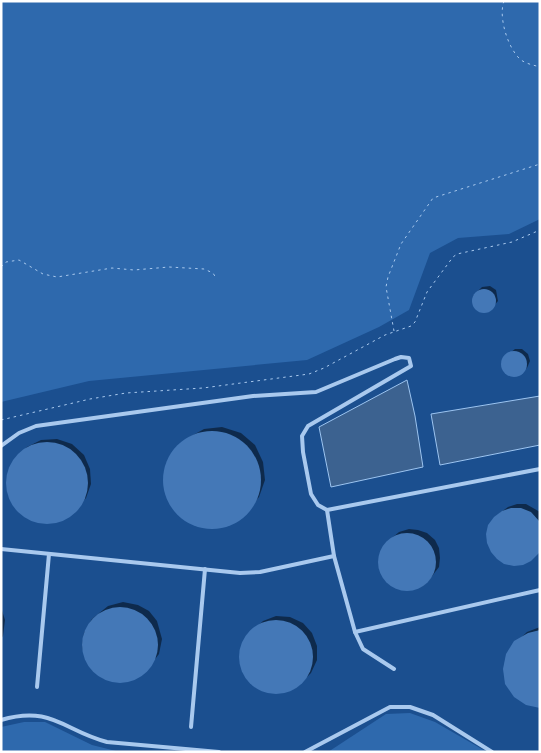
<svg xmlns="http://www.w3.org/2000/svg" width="541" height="753" viewBox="0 0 541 753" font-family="'Archivo Narrow',sans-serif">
	<rect width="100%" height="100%" fill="#1b4f8f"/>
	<g fill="#2e69ad">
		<path d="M 1,1 L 540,1 L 540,219 L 509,234 L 458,238 L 430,253 L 409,310 L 379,327 L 307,360 L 89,381 L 1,402 Z"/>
		<path d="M 410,713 L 435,722 L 487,752 L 328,752 L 386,714 Z"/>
		<path d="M 24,722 L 45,722 L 92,745 L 120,752 L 1,752 L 1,727 Z"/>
	</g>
	<g fill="#3c6290" stroke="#9cc4f0">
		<path d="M 407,380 L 415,416 L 423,467 L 331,487 L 319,427 Z"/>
		<path d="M 540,396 L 540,445 L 440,465 L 431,414 Z"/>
	</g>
	<g fill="#0007">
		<path d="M 490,286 L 496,290 L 498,301 L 490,310 L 479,311 L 473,304 L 473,296 L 482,287 Z"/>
		<path d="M 515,349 L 522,349 L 528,354 L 530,361 L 527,368 L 517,375 L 506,372 L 503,365 L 505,357 Z"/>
		<path d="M 222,427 L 241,433 L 255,445 L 263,462 L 265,480 L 259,497 L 242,517 L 225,525 L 207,527 L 189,521 L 175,509 L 167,493 L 165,474 L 171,457 L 188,438 L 204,429 Z"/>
		<path d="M 57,439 L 72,444 L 84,455 L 90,469 L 91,484 L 86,498 L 71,514 L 58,521 L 41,522 L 27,518 L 15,507 L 8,494 L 7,479 L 12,464 L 27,447 L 41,440 Z"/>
		<path d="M 517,504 L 526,504 L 540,512 L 540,551 L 500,513 L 508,507 Z"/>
		<path d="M 409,529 L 418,530 L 427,533 L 435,540 L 439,548 L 440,558 L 439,567 L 429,580 L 423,586 L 414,589 L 405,590 L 397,588 L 389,584 L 383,577 L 380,569 L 379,560 L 381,551 L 386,543 L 399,532 Z"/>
		<path d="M 123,602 L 138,605 L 149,611 L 157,621 L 162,639 L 159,654 L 145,672 L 132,680 L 119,682 L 104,679 L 93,671 L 85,658 L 82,646 L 84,633 L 92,619 L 108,606 Z"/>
		<path d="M 1,607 L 5,620 L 3,636 L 1,639 Z"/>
		<path d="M 276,616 L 290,617 L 303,623 L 312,633 L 317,646 L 317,660 L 311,673 L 296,688 L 283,692 L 268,692 L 255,686 L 246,676 L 241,663 L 241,649 L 247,636 L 263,621 Z"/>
		<path d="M 540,627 L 540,707 L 510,648 L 527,632 Z"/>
	</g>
	<g fill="#4478b7">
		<circle cx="484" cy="301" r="12"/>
		<circle cx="514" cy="364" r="13"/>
		<circle cx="212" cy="480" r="49"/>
		<circle cx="47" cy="483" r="41"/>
		<path d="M 511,508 L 521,508 L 531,512 L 540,522 L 540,552 L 531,561 L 523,565 L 514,566 L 504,564 L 497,559 L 491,552 L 487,543 L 486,534 L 488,525 L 494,517 L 502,511 Z"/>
		<circle cx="407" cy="562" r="29"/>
		<circle cx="120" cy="645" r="38"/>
		<circle cx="276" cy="657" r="37"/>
		<path d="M 540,630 L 540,708 L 526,705 L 514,697 L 505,684 L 503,669 L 506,654 L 514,641 L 528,633 Z"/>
	</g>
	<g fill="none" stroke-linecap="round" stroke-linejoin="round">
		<g stroke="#a9c9ee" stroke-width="1" stroke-dasharray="2.5 4" stroke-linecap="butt">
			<path d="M 504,1 C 498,17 508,49 521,60 C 527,64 533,65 540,67"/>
			<path d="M 1,267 L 6,262 L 19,260 L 43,274 L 57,277 L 112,268 L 134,270 L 169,267 L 204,269 L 213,273 L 216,278"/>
			<path d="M 1,291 L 1,295"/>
			<path d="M 394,331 L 386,287 L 388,277 L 401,244 L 433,198 L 540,164"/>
			<path d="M 1,420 L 90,399 L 126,393 L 203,388 L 309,374 L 324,368 L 385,335 L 411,326 L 415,322 L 427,292 L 453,257 L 457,254 L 512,242 L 540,230"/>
		</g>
		<g stroke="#a9c9ee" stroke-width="4">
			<path d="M 1,446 L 19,433 L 36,426 L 253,396 L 316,392 L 395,359 L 401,357 L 409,358 L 411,366 L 308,426 L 302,436 L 303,452 L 311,494 L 318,505 L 327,510 L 334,556 L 355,632 L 363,649 L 394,669"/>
			<path d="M 327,510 L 540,469"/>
			<path d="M 1,549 L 240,573 L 260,572 L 334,556"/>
			<path d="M 355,632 L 540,590"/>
			<path d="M 37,687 L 49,554"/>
			<path d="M 1,720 C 52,705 64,731 107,742 L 219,752"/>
			<path d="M 191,727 L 205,569"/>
			<path d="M 305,752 L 390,707 L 410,707 L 433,715 L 492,752"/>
		</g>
	</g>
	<rect width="541" height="753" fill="none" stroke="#ffffff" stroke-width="5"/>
</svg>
